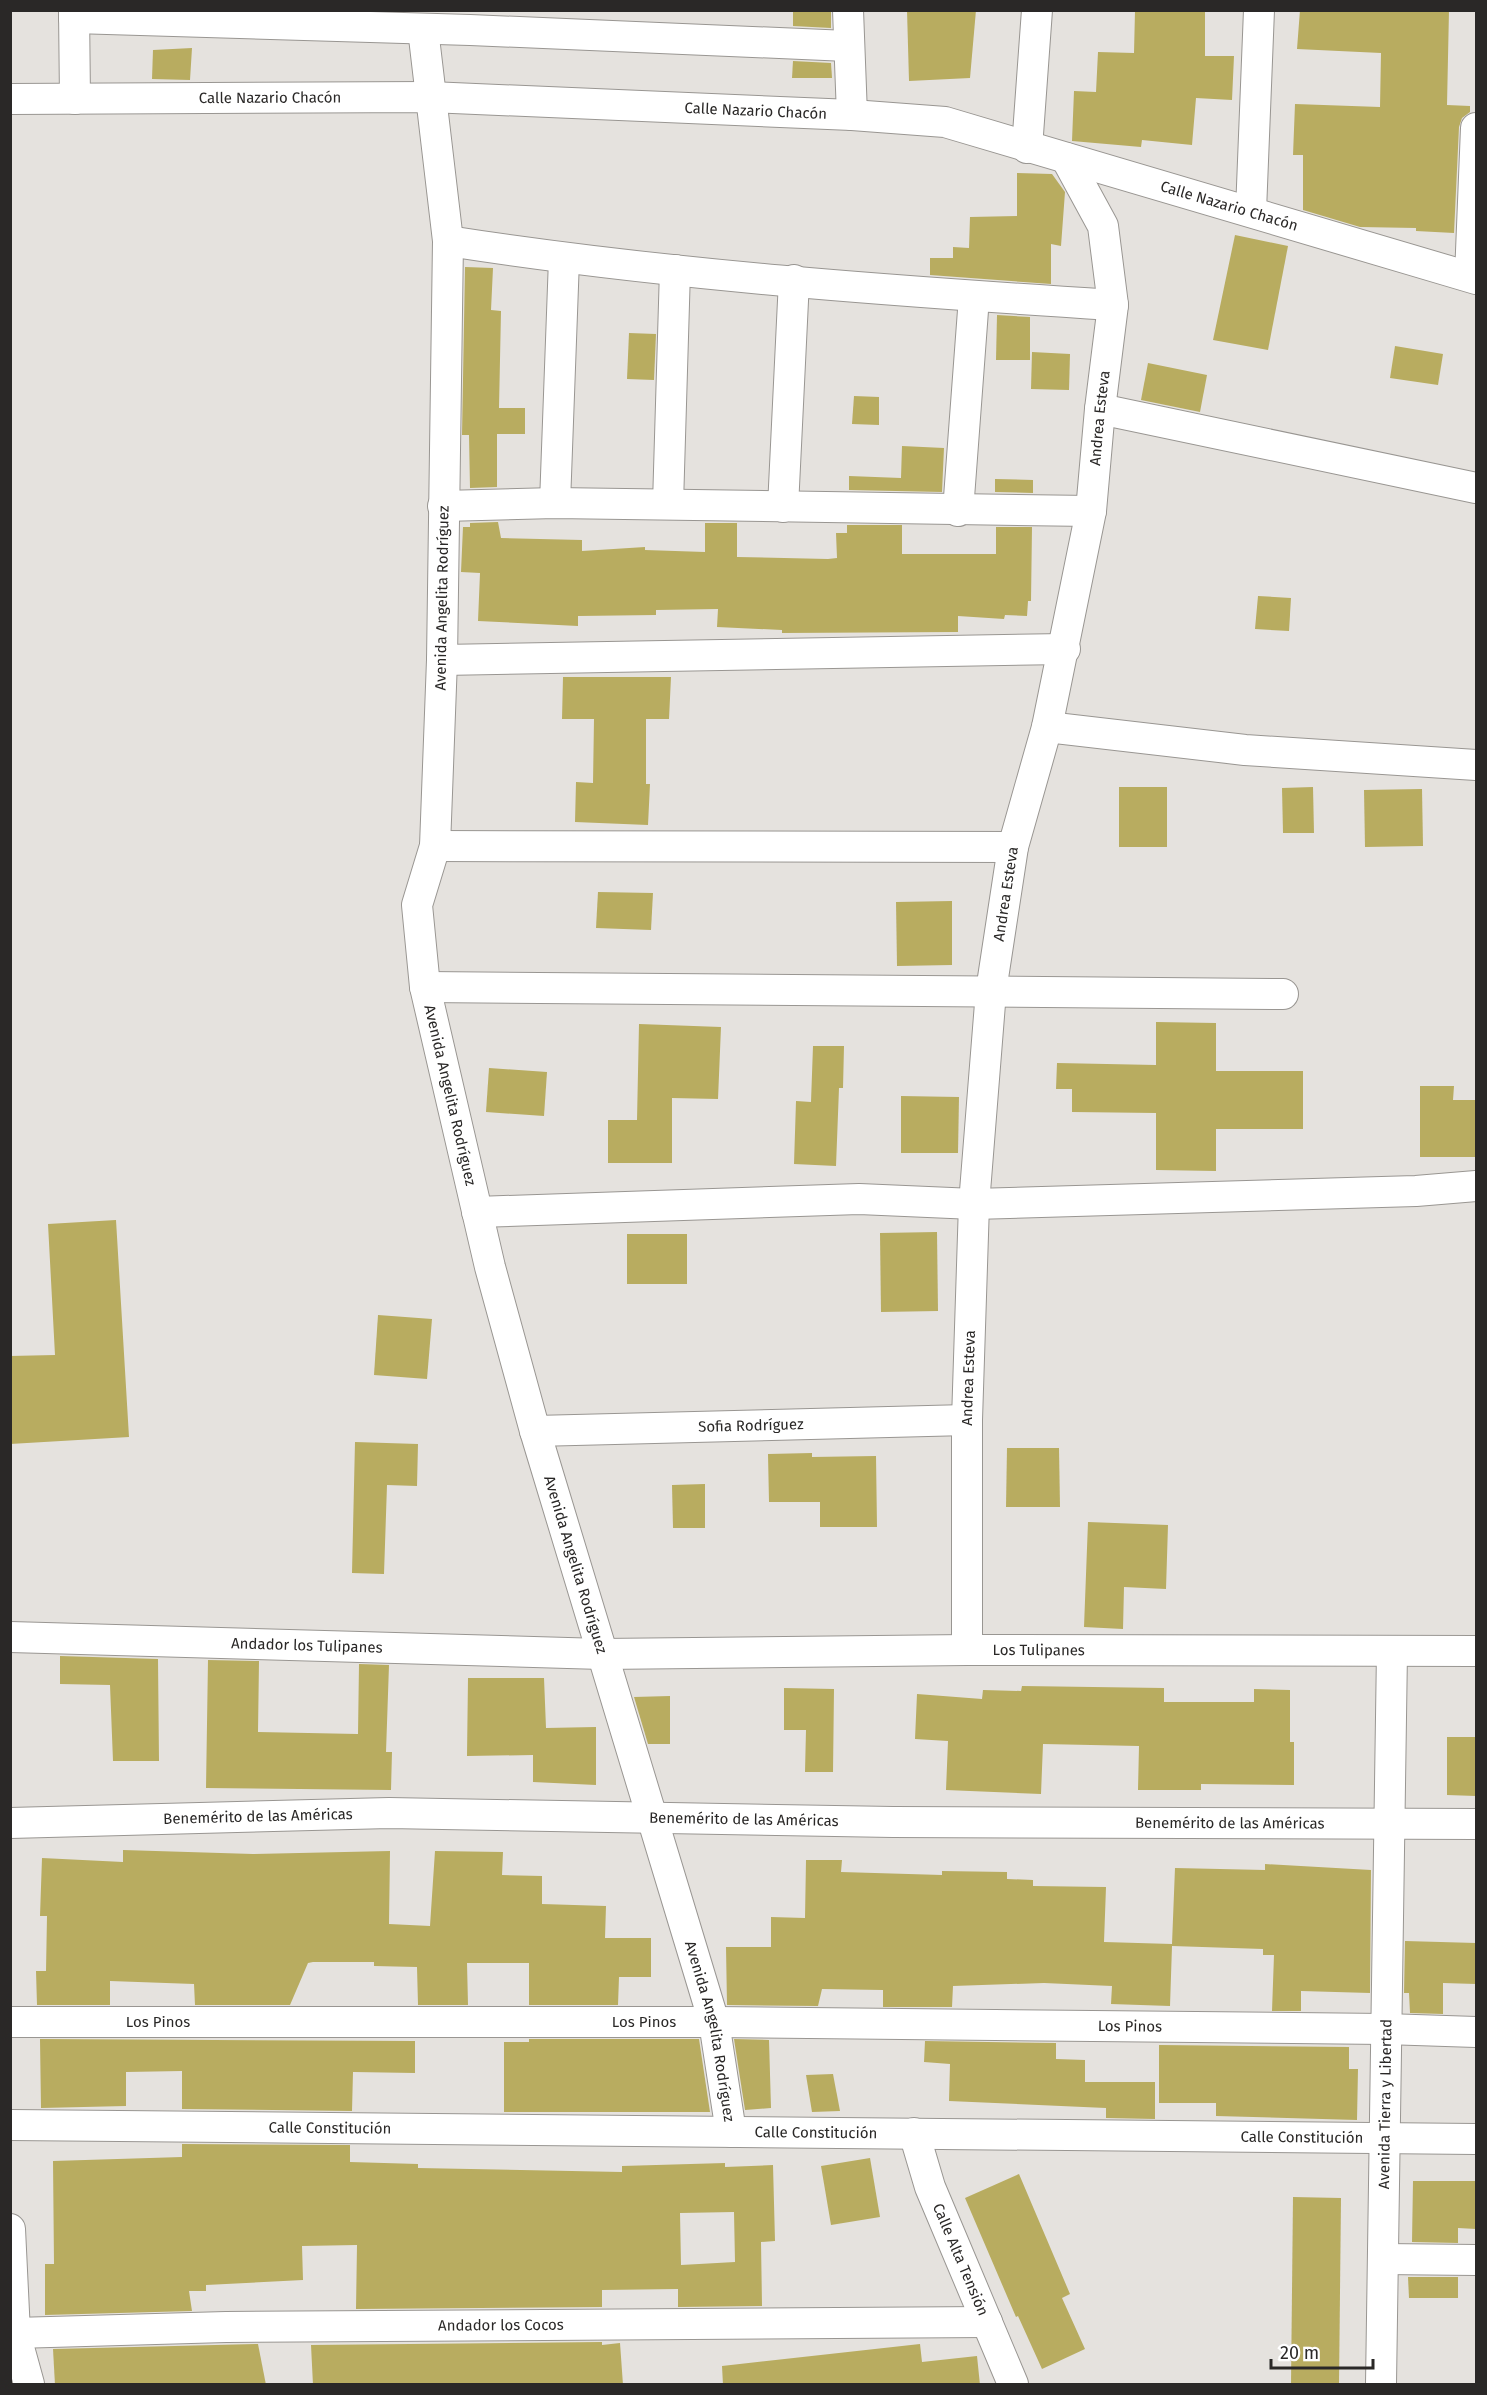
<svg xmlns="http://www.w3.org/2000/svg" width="1487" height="2395" viewBox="0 0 1487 2395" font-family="'Fira Sans',sans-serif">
	<rect width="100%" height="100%" fill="#e5e2de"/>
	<g fill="#b8ac60" fill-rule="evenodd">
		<path d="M 793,10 L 831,10 L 831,28 L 793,26 Z"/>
		<path d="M 907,10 L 976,10 L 970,78 L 909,81 Z"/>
		<path d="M 1300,10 L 1449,10 L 1447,105 L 1470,106 L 1470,112 L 1462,118 L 1459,127 L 1454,233 L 1416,231 L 1416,228 L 1360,227 L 1303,210 L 1303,155 L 1293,155 L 1295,104 L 1380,107 L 1381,53 L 1297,49 Z"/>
		<path d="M 1135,11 L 1205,12 L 1205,56 L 1234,56 L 1232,100 L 1196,98 L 1192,145 L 1142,140 L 1141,147 L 1072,141 L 1074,91 L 1096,92 L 1098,52 L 1134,53 Z"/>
		<path d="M 192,48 L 190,80 L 152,79 L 153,50 Z"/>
		<path d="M 793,61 L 831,63 L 832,78 L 792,78 Z"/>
		<path d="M 1017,173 L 1052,174 L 1065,192 L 1061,246 L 1051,244 L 1051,284 L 930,275 L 930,258 L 953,258 L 953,247 L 969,248 L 970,217 L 1017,216 Z"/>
		<path d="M 1235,235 L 1288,246 L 1268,350 L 1213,340 Z"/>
		<path d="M 465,267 L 493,268 L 491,310 L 501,311 L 499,408 L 525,408 L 525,434 L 497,434 L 497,487 L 470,488 L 469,435 L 462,435 Z"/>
		<path d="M 997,315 L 1030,317 L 1030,360 L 996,360 Z"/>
		<path d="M 629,333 L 656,334 L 654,380 L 627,379 Z"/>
		<path d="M 1395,346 L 1443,354 L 1438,385 L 1390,378 Z"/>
		<path d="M 1032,352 L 1070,354 L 1069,390 L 1031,389 Z"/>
		<path d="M 1148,363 L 1207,375 L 1200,412 L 1141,400 Z"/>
		<path d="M 854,396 L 879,397 L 879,425 L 852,424 Z"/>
		<path d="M 902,446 L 944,448 L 942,492 L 849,490 L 849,476 L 901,478 Z"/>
		<path d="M 995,479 L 1033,480 L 1033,493 L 995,492 Z"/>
		<path d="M 498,522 L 501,538 L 582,540 L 582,551 L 645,547 L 645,550 L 705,552 L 705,523 L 737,523 L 737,557 L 828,559 L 837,558 L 836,533 L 847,533 L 847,525 L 902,525 L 902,554 L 996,554 L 996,527 L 1032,527 L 1031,601 L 1028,601 L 1027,616 L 1005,615 L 1004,619 L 958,616 L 958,632 L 782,633 L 782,630 L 717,627 L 718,609 L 656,610 L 656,615 L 578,616 L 578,626 L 478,621 L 480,573 L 461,572 L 463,527 L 470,527 L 470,523 Z"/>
		<path d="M 1258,596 L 1291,598 L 1289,631 L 1255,629 Z"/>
		<path d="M 563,677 L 671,677 L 669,719 L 646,719 L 646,784 L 650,784 L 648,825 L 575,822 L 576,782 L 593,783 L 594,719 L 562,719 Z"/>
		<rect x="1119" y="787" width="48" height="60"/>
		<path d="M 1313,787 L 1314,833 L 1283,833 L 1282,788 Z"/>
		<path d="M 1422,789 L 1423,846 L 1365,847 L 1364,790 Z"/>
		<path d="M 598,892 L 653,893 L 651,930 L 596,928 Z"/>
		<path d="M 952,901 L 952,965 L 897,966 L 896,902 Z"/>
		<path d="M 1156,1022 L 1216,1023 L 1216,1071 L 1303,1071 L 1303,1129 L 1216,1129 L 1216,1171 L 1156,1170 L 1156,1113 L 1072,1112 L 1072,1089 L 1056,1089 L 1057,1063 L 1156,1065 Z"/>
		<path d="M 639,1024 L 721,1027 L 718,1099 L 672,1098 L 672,1163 L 608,1163 L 608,1120 L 637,1120 Z"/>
		<path d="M 813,1046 L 844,1046 L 843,1088 L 839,1088 L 836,1166 L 794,1164 L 796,1101 L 811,1102 Z"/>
		<path d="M 489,1068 L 547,1072 L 544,1116 L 486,1112 Z"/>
		<path d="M 1420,1086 L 1454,1086 L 1453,1100 L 1476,1100 L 1476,1157 L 1420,1157 Z"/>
		<path d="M 901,1096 L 959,1097 L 958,1153 L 901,1153 Z"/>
		<path d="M 116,1220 L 129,1437 L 10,1444 L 10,1356 L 55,1355 L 48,1224 Z"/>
		<path d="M 937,1232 L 938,1311 L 881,1312 L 880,1233 Z"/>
		<rect x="627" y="1234" width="60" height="50"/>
		<path d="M 378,1315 L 432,1319 L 427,1379 L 374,1375 Z"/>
		<path d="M 355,1442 L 418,1444 L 417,1486 L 387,1485 L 384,1574 L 352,1573 Z"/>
		<path d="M 1007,1448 L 1059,1448 L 1060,1507 L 1006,1507 Z"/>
		<path d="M 812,1453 L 812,1457 L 876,1456 L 877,1527 L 820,1527 L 820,1502 L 769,1502 L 768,1454 Z"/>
		<path d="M 705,1484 L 705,1528 L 673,1528 L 672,1485 Z"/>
		<path d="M 1088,1522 L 1168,1525 L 1166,1589 L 1124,1587 L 1123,1629 L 1084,1627 Z"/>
		<path d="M 60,1656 L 158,1659 L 159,1761 L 113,1761 L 110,1685 L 60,1684 Z"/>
		<path d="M 208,1660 L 259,1661 L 258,1732 L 358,1734 L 359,1664 L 389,1665 L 386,1752 L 392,1752 L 391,1790 L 206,1788 Z"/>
		<path d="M 468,1678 L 544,1678 L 546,1728 L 596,1727 L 596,1785 L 533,1782 L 533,1755 L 467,1756 Z"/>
		<path d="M 1022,1686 L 1164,1688 L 1164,1702 L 1254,1702 L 1254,1689 L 1290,1690 L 1290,1742 L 1294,1742 L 1294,1785 L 1201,1784 L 1201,1790 L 1138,1790 L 1139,1746 L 1043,1744 L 1041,1794 L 946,1790 L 948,1741 L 915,1739 L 917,1694 L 982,1699 L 983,1690 L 1021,1691 Z"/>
		<path d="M 784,1688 L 834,1689 L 833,1772 L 805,1772 L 806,1730 L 784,1730 Z"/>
		<path d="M 670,1696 L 670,1744 L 648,1744 L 634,1697 Z"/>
		<path d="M 1447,1737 L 1476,1737 L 1476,1796 L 1447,1795 Z"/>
		<path d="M 123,1850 L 253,1854 L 390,1851 L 389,1924 L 430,1926 L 435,1851 L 503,1852 L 502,1875 L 542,1876 L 542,1904 L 606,1906 L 605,1938 L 651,1938 L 651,1977 L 619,1977 L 618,2005 L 529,2005 L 529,1963 L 467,1963 L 468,2005 L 418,2005 L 417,1967 L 374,1966 L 374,1962 L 313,1962 L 308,1963 L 290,2005 L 195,2005 L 194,1984 L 110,1981 L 110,2005 L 37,2005 L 36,1971 L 46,1971 L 47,1916 L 40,1916 L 42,1858 L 123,1862 Z"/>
		<path d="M 806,1860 L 842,1860 L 841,1872 L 942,1875 L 942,1871 L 1007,1872 L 1007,1879 L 1033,1880 L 1033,1886 L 1106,1887 L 1104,1942 L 1172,1944 L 1175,1868 L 1265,1870 L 1265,1864 L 1371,1870 L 1370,1993 L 1301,1991 L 1301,2011 L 1272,2011 L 1274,1955 L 1263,1955 L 1263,1949 L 1172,1946 L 1170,2006 L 1111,2004 L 1112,1986 L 1044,1983 L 953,1986 L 952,2007 L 883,2007 L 883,1990 L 822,1989 L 818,2006 L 727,2005 L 726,1947 L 771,1947 L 771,1917 L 805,1918 Z"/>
		<path d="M 1405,1941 L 1476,1943 L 1476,1984 L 1443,1983 L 1443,2014 L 1410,2013 L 1409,1993 L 1404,1993 Z"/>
		<path d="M 40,2039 L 415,2041 L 415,2073 L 353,2072 L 352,2111 L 182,2109 L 182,2071 L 126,2072 L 126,2106 L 41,2108 Z"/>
		<path d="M 529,2039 L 699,2039 L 710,2112 L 504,2112 L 504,2042 L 529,2042 Z"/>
		<path d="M 734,2039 L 769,2040 L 771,2108 L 745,2110 Z"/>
		<path d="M 925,2041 L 1056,2043 L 1056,2059 L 1085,2060 L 1085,2082 L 1155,2082 L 1155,2119 L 1106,2118 L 1106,2108 L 949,2101 L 950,2064 L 924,2062 Z"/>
		<path d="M 1159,2045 L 1349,2047 L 1349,2069 L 1358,2069 L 1357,2120 L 1216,2116 L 1216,2103 L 1159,2103 Z"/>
		<path d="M 833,2074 L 840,2111 L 812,2112 L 806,2075 Z"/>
		<path d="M 182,2144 L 350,2145 L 350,2162 L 418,2164 L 418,2168 L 622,2172 L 622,2166 L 725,2163 L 725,2167 L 773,2165 L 775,2241 L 761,2242 L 762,2306 L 678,2307 L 678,2289 L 602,2290 L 602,2307 L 356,2309 L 357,2245 L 302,2246 L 303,2280 L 206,2285 L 206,2291 L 189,2291 L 192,2311 L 45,2315 L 45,2264 L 54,2264 L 53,2161 L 182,2157 ZM 734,2212 L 735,2262 L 681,2265 L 680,2213 Z"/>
		<path d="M 870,2158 L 880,2217 L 831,2225 L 821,2166 Z"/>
		<path d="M 1019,2174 L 1070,2294 L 1062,2298 L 1085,2349 L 1042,2369 L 1018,2316 L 1016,2317 L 965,2198 Z"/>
		<path d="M 1413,2181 L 1476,2181 L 1476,2229 L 1458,2228 L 1458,2243 L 1412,2242 Z"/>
		<path d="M 1293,2197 L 1341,2198 L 1339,2385 L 1291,2385 Z"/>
		<path d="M 1408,2277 L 1458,2277 L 1458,2298 L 1409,2298 Z"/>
		<path d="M 602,2342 L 602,2345 L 620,2343 L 623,2385 L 313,2385 L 311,2345 Z"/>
		<path d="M 258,2344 L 266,2385 L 55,2385 L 53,2349 Z"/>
		<path d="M 920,2344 L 922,2362 L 977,2356 L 980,2385 L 723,2385 L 722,2366 Z"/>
	</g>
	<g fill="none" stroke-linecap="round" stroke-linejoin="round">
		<defs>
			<g id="minor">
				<path d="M 74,10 L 75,99"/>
				<path d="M 848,10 L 852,115"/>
				<path d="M 74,18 L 470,30 L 848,46"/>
				<path id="s1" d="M 423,29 L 448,241 L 442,660 L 435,846 L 417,905 L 425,987 L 490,1267 L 535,1431 L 714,2022 L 731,2132"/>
				<path id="s2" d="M 10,99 L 430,97 L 852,115 L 945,122 L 1476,279"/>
				<path d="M 1027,148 L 1037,10"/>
				<path d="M 1251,211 L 1259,10"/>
				<path d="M 448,241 C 667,275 892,291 1113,305"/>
				<path d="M 1470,276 L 1476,128"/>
				<path d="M 1100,409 L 1476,488"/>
				<path d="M 555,503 L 564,259"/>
				<path d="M 668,504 L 675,270"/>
				<path d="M 443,506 L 555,503 L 1091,511"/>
				<path d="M 783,507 L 794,280"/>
				<path d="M 958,511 L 974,297"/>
				<path d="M 442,660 L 1065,649"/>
				<path d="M 1047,727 L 1245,750 L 1476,765"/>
				<path d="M 435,846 L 1013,847"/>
				<path d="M 425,987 L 1283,994"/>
				<path d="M 477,1212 L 859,1199 L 974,1204 L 1416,1191 L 1476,1186"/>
				<path id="s3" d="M 535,1431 L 967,1420"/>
				<path id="s4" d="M 10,1637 L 602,1654 L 967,1650 L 1476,1651"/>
				<path id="s5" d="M 967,1650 L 967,1420 L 974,1204 L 991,991 L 1013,847 L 1047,727 L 1091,511 L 1100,409 L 1113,305 L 1103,226 L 1066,158"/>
				<path id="s6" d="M 10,1823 L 389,1813 L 893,1822 L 1476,1824"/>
				<path id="s7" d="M 10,2022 L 714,2022 L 1385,2029 L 1476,2032"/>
				<path id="s8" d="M 10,2125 L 1476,2139"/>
				<path id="s9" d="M 914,2133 L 930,2187 L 1013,2384"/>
				<path d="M 10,2229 L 15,2333 L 29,2384"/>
				<path d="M 1383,2259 L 1476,2260"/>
				<path id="s10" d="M 15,2333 L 226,2327 L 987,2322"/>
				<path id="s11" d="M 1381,2384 L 1392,1651"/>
			</g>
		</defs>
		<use href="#minor" stroke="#999692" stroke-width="32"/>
		<use href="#minor" stroke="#fff" stroke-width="30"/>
	</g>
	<g text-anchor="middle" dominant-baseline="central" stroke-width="6" stroke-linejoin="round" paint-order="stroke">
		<g font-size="15" fill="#2a2827" stroke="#fff">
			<text stroke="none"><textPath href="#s2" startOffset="260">Calle Nazario Chacón</textPath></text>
			<text stroke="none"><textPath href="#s2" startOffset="746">Calle Nazario Chacón</textPath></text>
			<text stroke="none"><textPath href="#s2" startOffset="1232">Calle Nazario Chacón</textPath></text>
			<text stroke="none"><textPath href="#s5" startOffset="1244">Andrea Esteva</textPath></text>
			<text transform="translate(442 598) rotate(-89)">Avenida Angelita Rodríguez</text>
			<text stroke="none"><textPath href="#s5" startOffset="758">Andrea Esteva</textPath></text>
			<text stroke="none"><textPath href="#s1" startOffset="1074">Avenida Angelita Rodríguez</textPath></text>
			<text stroke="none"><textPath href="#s5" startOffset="272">Andrea Esteva</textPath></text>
			<text stroke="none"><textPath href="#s3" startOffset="216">Sofia Rodríguez</textPath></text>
			<text stroke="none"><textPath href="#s1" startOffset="1560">Avenida Angelita Rodríguez</textPath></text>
			<text stroke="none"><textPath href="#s4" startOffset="297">Andador los Tulipanes</textPath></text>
			<text stroke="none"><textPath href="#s4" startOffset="1029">Los Tulipanes</textPath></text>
			<text stroke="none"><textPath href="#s6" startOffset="248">Benemérito de las Américas</textPath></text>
			<text stroke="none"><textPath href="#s6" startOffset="734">Benemérito de las Américas</textPath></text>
			<text stroke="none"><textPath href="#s6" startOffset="1220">Benemérito de las Américas</textPath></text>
			<text stroke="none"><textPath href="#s7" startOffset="148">Los Pinos</textPath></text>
			<text stroke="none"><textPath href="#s7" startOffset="634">Los Pinos</textPath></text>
			<text stroke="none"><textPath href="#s7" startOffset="1120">Los Pinos</textPath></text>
			<text stroke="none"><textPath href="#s1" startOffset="2046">Avenida Angelita Rodríguez</textPath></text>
			<text stroke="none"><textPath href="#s11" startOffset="280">Avenida Tierra y Libertad</textPath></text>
			<text stroke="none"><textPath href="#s8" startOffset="320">Calle Constitución</textPath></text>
			<text stroke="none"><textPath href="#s8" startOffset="806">Calle Constitución</textPath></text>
			<text stroke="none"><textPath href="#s8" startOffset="1292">Calle Constitución</textPath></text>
			<text stroke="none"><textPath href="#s9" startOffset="135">Calle Alta Tensión</textPath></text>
			<text stroke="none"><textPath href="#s10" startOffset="486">Andador los Cocos</textPath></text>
		</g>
	</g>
	<rect width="1487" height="2395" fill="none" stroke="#2a2827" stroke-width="24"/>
	<path d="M1271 2359v9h102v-9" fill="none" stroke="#2a2827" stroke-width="3"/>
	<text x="1280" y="2359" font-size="18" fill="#2a2827" stroke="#ffffff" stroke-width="4.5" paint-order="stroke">20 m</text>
</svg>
